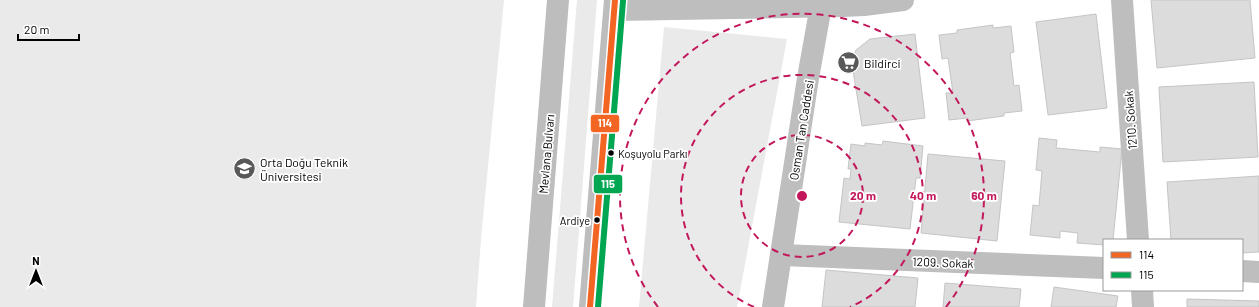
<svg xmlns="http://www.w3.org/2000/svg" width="1259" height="307" viewBox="0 0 1259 307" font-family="Barlow,sans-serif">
	<rect width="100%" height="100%" fill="#fff"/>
	<g fill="#eaeaea">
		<path d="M 0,0 L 504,0 L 481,239 L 476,307 L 0,307 Z"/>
		<path d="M 577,0 L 597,0 L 573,307 L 552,307 Z"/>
		<path d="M 664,27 L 787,39 L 737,307 L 639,307 Z"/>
	</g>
	<g fill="#dcdcdc" stroke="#c5c5c5">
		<path d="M 1151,0 L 1250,0 L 1255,58 L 1157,68 Z"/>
		<path d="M 1096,14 L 1107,108 L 1048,115 L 1036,22 Z"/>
		<path d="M 993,25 L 993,28 L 1011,26 L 1014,52 L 1010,53 L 1014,86 L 1019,85 L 1022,111 L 1004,113 L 1004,116 L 967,121 L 967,118 L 949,120 L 946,93 L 953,93 L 948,58 L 942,59 L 939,35 L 957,33 L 957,30 Z"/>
		<path d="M 915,34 L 925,118 L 862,126 L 853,71 L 853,57 L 856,50 L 870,39 Z"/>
		<path d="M 1254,82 L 1258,157 L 1163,162 L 1159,87 Z"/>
		<path d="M 1039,138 L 1057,140 L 1056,148 L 1100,152 L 1100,147 L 1122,149 L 1113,240 L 1104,240 L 1104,245 L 1077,243 L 1078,233 L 1060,231 L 1060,238 L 1030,235 L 1033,205 L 1039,206 L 1042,171 L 1036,170 Z"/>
		<path d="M 883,141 L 923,146 L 920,178 L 916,178 L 910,229 L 839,222 L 844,178 L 850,179 L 851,169 L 848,169 L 851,144 L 865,146 L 865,143 L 882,145 Z"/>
		<path d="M 928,154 L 1005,161 L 997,241 L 921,233 Z"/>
		<path d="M 1259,176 L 1259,252 L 1242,253 L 1242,240 L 1171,240 L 1167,182 Z"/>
		<path d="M 826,270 L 918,278 L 915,307 L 822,307 Z"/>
		<path d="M 945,283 L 1021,289 L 1019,307 L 943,307 Z"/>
		<path d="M 1054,287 L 1118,296 L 1116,307 L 1051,307 Z"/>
		<path d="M 1187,299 L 1259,301 L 1259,307 L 1187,307 Z"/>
	</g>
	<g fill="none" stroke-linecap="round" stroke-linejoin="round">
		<g stroke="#bebebe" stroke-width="22">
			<path d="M 1122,0 L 1138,240"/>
			<path d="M 615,10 L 843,6 L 864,5 L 903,0"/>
			<path d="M 782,255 L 1104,268"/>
			<path d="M 1242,271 L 1259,272"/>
			<path d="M 1142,290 L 1143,307"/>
			<path d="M 773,307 L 808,78 L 822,0"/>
		</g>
		<g stroke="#bdbdbd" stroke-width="22">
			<path d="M 534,307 L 558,0"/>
			<path d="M 590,307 L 615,0"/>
		</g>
		<defs>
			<path id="bus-1" d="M 590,307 L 615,0"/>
			<path id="bus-2" d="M 598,307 L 623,1"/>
		</defs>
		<use href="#bus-1" stroke="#fff" stroke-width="9"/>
		<use href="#bus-2" stroke="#fff" stroke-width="9"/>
		<use href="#bus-1" stroke="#f26522" stroke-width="6"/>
		<use href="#bus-2" stroke="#00a651" stroke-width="6"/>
	</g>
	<g fill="none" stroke="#c2185b" stroke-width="2" stroke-dasharray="7 5">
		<circle cx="802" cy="196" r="61"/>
		<path d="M754 307A121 121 0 1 1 850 307"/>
		<path d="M658 307A182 182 0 1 1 946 307"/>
	</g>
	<defs>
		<symbol id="supermarket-disc" viewBox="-11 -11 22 22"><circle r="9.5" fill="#595959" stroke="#fff"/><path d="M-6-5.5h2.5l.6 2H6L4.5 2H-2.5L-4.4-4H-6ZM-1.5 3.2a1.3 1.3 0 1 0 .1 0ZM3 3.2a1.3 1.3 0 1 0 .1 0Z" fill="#fff"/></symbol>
		<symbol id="university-disc" viewBox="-11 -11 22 22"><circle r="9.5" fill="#595959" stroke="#fff"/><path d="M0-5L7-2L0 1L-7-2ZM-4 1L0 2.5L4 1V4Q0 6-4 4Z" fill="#fff"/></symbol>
	</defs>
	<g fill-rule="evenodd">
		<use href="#supermarket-disc" x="836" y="50" width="25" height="25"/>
		<use href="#university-disc" x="232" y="156" width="25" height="25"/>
	</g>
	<g fill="#000" stroke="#fff" stroke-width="1.5">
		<circle cx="611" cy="153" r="3.5"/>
		<circle cx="597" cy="220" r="3.5"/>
	</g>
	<g text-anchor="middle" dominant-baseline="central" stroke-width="3.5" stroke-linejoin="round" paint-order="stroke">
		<g font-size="11" fill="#000" stroke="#fff" text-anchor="start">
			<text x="618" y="153">Koşuyolu Parkı</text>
			<text x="590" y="220" text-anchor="end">Ardiye</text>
		</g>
		<g font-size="12" fill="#000" stroke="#fff" text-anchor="start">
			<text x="864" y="63">Bildirci</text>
			<text x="260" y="162">Orta Doğu Teknik<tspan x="260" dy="14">Üniversitesi</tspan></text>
		</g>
		<g font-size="12" fill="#000" stroke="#fff">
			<text transform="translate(1130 120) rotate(-94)">1210. Sokak</text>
			<text transform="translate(801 130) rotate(-81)">Osman Tan Caddesi</text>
			<text transform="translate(546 154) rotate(-85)">Mevlana Bulvarı</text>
			<text transform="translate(943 262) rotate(2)">1209. Sokak</text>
		</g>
	</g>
	<circle cx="802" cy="196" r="6" fill="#c2185b" stroke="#fff" stroke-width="2"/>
	<g font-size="12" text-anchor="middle" font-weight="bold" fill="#c2185b" stroke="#fff" stroke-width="3.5" stroke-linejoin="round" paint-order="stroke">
		<text x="863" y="200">20 m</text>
		<text x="923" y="200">40 m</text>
		<text x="984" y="200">60 m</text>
	</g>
	<g stroke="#fff" stroke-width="1.5">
		<rect x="590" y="114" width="30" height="19" rx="4" fill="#f26522"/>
		<rect x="593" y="174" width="30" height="20" rx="4" fill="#00a651"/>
	</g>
	<g font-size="11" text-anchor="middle" font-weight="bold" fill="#fff">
		<text x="605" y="127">114</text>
		<text x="608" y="188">115</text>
	</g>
	<rect x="1103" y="239" width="140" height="52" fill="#ffffff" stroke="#999999"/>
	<rect x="1111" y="252" width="20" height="6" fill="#f26522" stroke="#999999"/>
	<text x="1139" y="259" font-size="12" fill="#000000">114</text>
	<rect x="1111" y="272" width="20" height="6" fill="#00a651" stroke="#999999"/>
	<text x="1139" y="279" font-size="12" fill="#000000">115</text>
	<g transform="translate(36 271)" stroke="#ffffff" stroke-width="3" paint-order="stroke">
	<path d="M0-3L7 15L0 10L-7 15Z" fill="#000000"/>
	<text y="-6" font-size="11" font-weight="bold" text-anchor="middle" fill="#000000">N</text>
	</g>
	<path d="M18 34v6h61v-6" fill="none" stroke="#000000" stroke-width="2"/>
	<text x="24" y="34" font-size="12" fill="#000000" stroke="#ffffff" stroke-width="3" paint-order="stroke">20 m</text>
</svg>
